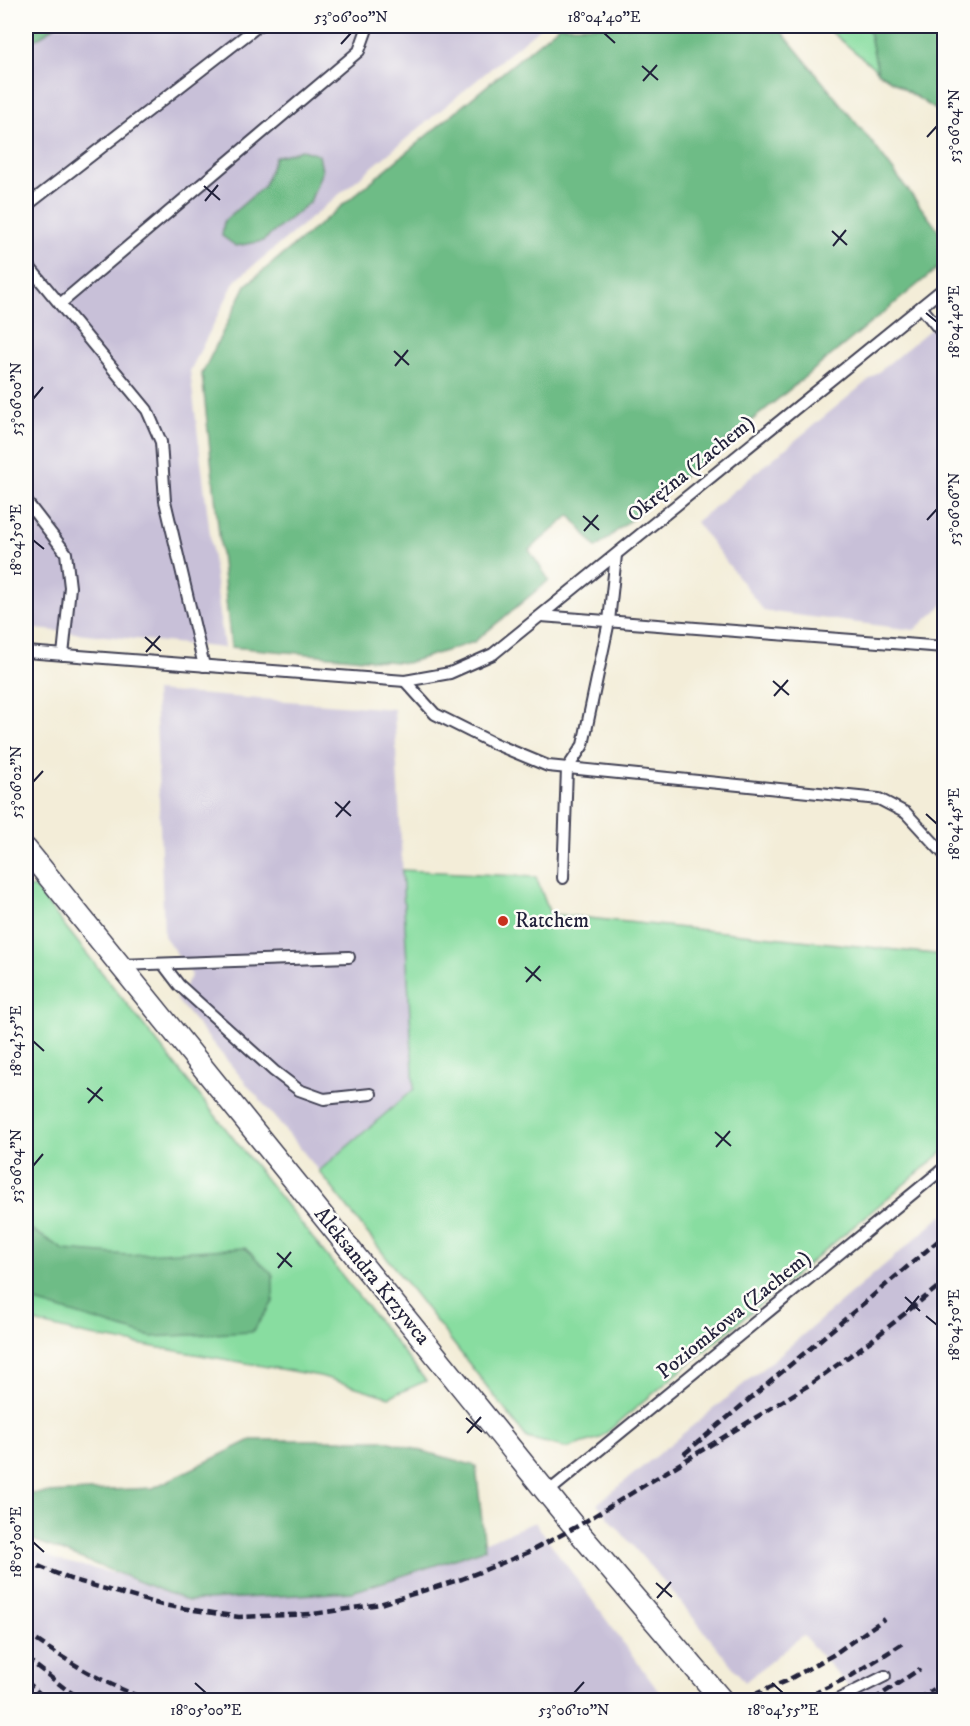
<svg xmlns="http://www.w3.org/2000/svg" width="970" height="1726" viewBox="0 0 970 1726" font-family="'IM FELL DW Pica',serif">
	<rect width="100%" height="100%" fill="#fdfcf7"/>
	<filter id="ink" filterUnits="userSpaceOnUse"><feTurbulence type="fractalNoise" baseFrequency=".0167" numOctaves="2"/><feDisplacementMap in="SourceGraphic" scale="12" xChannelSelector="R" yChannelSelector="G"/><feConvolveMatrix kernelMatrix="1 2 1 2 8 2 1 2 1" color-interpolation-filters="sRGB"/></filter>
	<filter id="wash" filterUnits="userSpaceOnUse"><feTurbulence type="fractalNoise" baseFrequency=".008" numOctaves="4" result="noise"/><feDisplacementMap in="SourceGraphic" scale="24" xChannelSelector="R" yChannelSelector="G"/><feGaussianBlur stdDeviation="1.35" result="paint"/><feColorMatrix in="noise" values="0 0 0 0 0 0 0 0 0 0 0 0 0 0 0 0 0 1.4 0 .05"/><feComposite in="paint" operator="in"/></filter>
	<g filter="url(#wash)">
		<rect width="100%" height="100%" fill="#f3edd8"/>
		<g fill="#c8c0d8">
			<path d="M 26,26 L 542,26 L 235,281 L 190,371 L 224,648 L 26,628 Z"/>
			<path d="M 944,318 L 944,604 L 914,630 L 764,611 L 696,522 Z"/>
			<path d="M 155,691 L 394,709 L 414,1089 L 319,1171 L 176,999 L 192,975 L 164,936 Z"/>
			<path d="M 944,1214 L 944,1700 L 860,1700 L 803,1635 L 745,1682 L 678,1599 L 597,1504 L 784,1351 Z"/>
			<path d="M 535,1522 L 665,1700 L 26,1700 L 26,1545 L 57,1560 L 190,1591 L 427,1566 Z"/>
		</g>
		<g fill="#88dda0" stroke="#55806e" stroke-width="1.5">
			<path d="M 824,26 L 868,26 L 878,72 L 878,71 Z"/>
			<path d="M 402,870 L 536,877 L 550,914 L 944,955 L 944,1151 L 600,1438 L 567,1448 L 527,1438 L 319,1171 L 414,1089 Z"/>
			<path d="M 34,887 L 426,1381 L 389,1397 L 320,1376 L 86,1335 L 26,1320 L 26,889 Z"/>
		</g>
		<g fill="#6ebc86" stroke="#486f60" stroke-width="1.5">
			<path d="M 26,26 L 55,26 L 39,38 L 26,41 Z"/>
			<path d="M 559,26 L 777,26 L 874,145 L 944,238 L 944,263 L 596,548 L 570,515 L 529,550 L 549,580 L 474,642 L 407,663 L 231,647 L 202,374 L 246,285 Z"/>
			<path d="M 868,26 L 944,26 L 944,115 L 878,72 Z"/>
			<path d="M 302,150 L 319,155 L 322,171 L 310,202 L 263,241 L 236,246 L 222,236 L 224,221 L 264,186 L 275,157 Z"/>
			<path d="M 26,1226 L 64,1250 L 127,1255 L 245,1248 L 273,1275 L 273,1302 L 252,1332 L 151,1337 L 26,1299 Z"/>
			<path d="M 251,1440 L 383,1440 L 476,1466 L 485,1549 L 352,1592 L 188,1601 L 26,1537 L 26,1494 L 153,1488 Z"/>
		</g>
	</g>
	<g filter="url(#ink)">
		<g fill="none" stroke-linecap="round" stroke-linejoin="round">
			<defs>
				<g id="lane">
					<path d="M 26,206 L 258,26"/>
					<path d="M 26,263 L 147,410 L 161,442 L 165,501 L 204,666"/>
					<path d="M 60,304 L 359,51 L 368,26"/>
					<path d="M 921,307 L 944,335"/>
					<path d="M 26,501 L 66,553 L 70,587 L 63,655"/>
					<path d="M 541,616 L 944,647"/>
					<path d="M 26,652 L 405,681 L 450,673 L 493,654 L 944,288"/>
					<path d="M 405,681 L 435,714 L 493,743 L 548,766 L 879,799 L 906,813 L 944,854"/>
					<path d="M 563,878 L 567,769 L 583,745 L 609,621 L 616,555"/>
					<path d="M 163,964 L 179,985 L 274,1071 L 299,1090 L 324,1099 L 371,1094"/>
					<path d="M 121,965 L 349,957"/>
					<path d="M 548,1492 L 944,1168"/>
					<path d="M 837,1700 L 885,1676"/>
				</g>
				<path id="street" d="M 26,849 L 582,1536 L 722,1700"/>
			</defs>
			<use href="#lane" stroke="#414053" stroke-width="14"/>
			<use href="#street" stroke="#414053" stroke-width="24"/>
			<use href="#lane" stroke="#fff" stroke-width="10"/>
			<use href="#street" stroke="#fff" stroke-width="21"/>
			<g stroke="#22223b" stroke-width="4.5" stroke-dasharray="9 4.5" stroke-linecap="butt">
				<path d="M 684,1454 L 944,1236"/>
				<path d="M 26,1561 L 70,1579 L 162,1605 L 239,1617 L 313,1614 L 380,1604 L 462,1579 L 527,1553 L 576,1527 L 809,1385 L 872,1340 L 944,1282"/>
				<path d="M 26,1633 C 63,1659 106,1685 148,1700"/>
				<path d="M 26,1658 L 67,1690 L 84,1700"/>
				<path d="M 26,1681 L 47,1700"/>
				<path d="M 26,1695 L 30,1700"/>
				<path d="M 741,1700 L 786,1681 L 833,1655 L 884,1619"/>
				<path d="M 800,1700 L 851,1676 L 902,1644"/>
				<path d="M 873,1700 L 920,1669"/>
				<path d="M 918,1700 L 934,1689"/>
			</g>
		</g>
	</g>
	<path fill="none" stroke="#22223b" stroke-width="2" d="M 604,33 L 615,43M 341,44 L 351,33M 642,66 L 658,80M 643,81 L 657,65M 927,137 L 937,126M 204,186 L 220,200M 205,201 L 218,185M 832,231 L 847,245M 833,246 L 846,230M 926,313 L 937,322M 394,351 L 409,365M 395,366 L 408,350M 33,399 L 43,387M 583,516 L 599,530M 927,520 L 937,509M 584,531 L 598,515M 33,540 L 44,549M 145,637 L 161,651M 146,652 L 160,636M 773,681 L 789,695M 774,696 L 788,680M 33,782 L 43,771M 335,802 L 351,816M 926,814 L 937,824M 336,817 L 350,801M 525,967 L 541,981M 526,982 L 540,966M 33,1041 L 44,1051M 87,1088 L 103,1101M 88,1103 L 102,1087M 715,1132 L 731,1146M 716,1147 L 730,1131M 33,1166 L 43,1154M 277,1253 L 292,1267M 278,1268 L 291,1252M 905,1297 L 920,1311M 906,1312 L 919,1296M 926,1316 L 937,1325M 466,1418 L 482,1432M 467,1433 L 481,1417M 33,1542 L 44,1552M 656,1583 L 672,1597M 657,1598 L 671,1582M 195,1683 L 206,1693M 772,1683 L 783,1693M 574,1693 L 584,1682"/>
	<circle fill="#c8321e" stroke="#fdfcf7" stroke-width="2" cx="503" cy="921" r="6"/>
	<g text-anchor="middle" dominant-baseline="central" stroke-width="5" stroke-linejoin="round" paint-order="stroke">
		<g font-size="21" fill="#22223b" stroke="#fdfcf7">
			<text transform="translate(691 469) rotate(-39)">Okrężna (Zachem)</text>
			<text transform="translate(372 1276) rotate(51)">Aleksandra Krzywca</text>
			<text transform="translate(734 1315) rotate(-39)">Poziomkowa (Zachem)</text>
		</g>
		<g font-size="21" fill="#22223b" stroke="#fdfcf7" text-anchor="start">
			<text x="515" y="921">Ratchem</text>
		</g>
	</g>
	<rect width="970" height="1726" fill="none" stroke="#fdfcf7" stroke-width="66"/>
	<rect x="33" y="33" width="904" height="1660" fill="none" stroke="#22223b" stroke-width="2"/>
	<g font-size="15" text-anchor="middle" fill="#22223b">
		<text x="351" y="22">53°06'00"N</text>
		<text x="604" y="22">18°04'40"E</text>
		<text transform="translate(954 126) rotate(-90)" y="5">53°06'04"N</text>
		<text transform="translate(954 322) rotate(-90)" y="5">18°04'40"E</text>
		<text transform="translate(16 399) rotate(-90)" y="5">53°06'00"N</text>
		<text transform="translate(954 509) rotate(-90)" y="5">53°06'06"N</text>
		<text transform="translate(16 540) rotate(-90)" y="5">18°04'50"E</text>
		<text transform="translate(16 782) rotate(-90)" y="5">53°06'02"N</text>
		<text transform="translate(954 824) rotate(-90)" y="5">18°04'45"E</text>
		<text transform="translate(16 1041) rotate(-90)" y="5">18°04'55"E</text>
		<text transform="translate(16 1166) rotate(-90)" y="5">53°06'04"N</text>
		<text transform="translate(954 1325) rotate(-90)" y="5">18°04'50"E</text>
		<text transform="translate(16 1542) rotate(-90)" y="5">18°05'00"E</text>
		<text x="206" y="1715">18°05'00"E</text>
		<text x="574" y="1715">53°06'10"N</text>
		<text x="783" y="1715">18°04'55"E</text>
	</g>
</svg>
